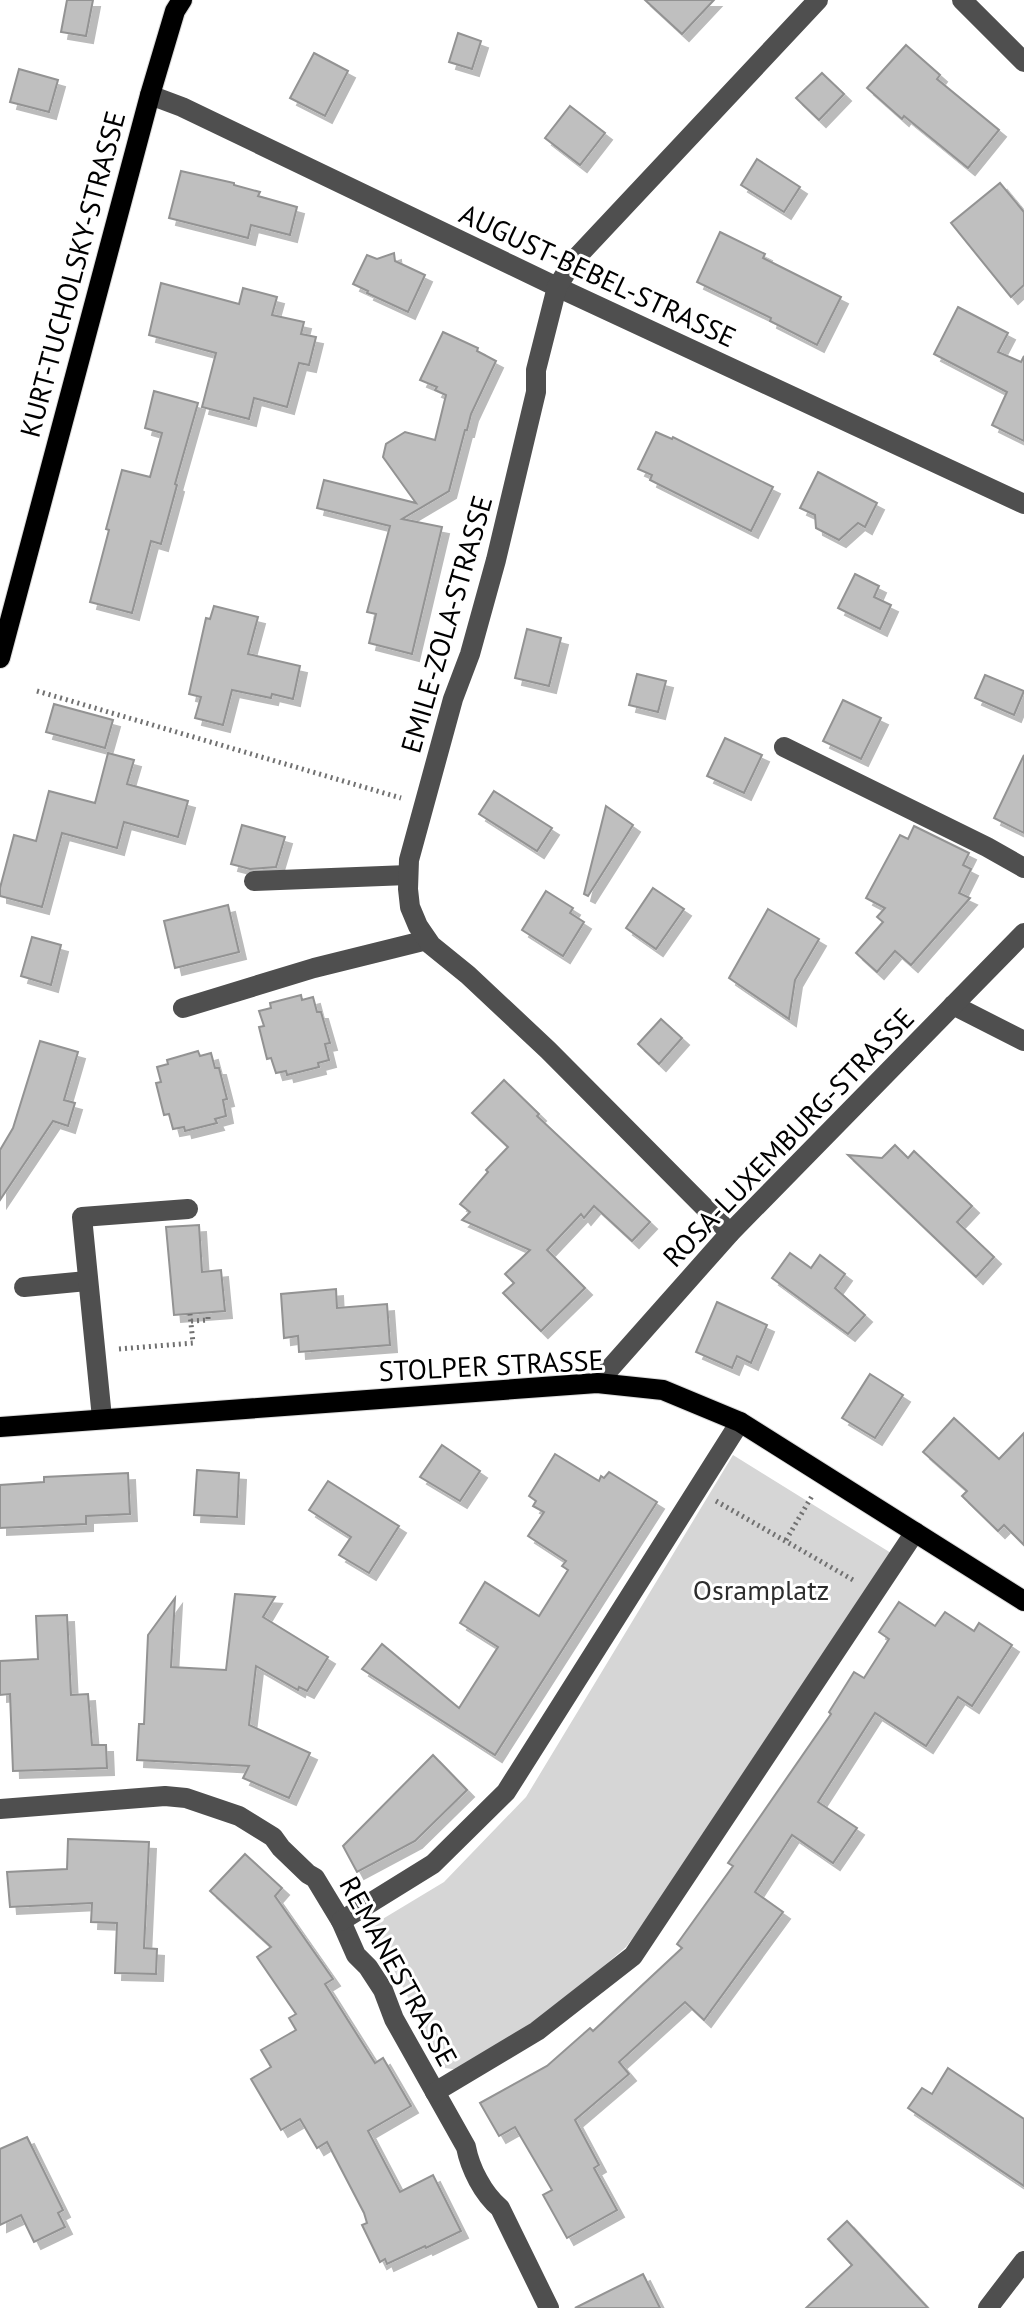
<svg xmlns="http://www.w3.org/2000/svg" width="1024" height="2308" viewBox="0 0 1024 2308" font-family="'PT Sans',sans-serif">
	<defs>
		<filter id="shadow"><feDropShadow dx="7" dy="7" stdDeviation="0" flood-color="#0004"/></filter>
	</defs>
	<rect width="100%" height="100%" fill="#fff"/>
	<path fill="#d6d6d6" d="M 733,1455 L 891,1553 L 664,1897 L 626,1947 L 541,2020 L 459,2070 L 445,2068 L 371,1926 L 444,1882 L 526,1797 Z"/>
	<g fill="#bfbfbf" stroke="#939393" stroke-width="2" filter="url(#shadow)">
		<path d="M 67,0 L 93,0 L 86,36 L 61,32 Z"/>
		<path d="M 645,0 L 714,0 L 682,34 Z"/>
		<path d="M 458,33 L 481,41 L 472,69 L 449,62 Z"/>
		<path d="M 906,45 L 940,75 L 937,79 L 999,130 L 968,168 L 904,116 L 902,119 L 867,88 Z"/>
		<path d="M 314,53 L 348,71 L 325,116 L 290,98 Z"/>
		<path d="M 19,69 L 58,80 L 49,112 L 10,102 Z"/>
		<path d="M 822,73 L 844,94 L 819,120 L 796,98 Z"/>
		<path d="M 570,106 L 605,133 L 580,165 L 545,138 Z"/>
		<path d="M 757,159 L 800,187 L 784,212 L 741,185 Z"/>
		<path d="M 181,171 L 234,183 L 234,185 L 260,192 L 258,196 L 297,207 L 290,235 L 251,225 L 248,238 L 169,218 Z"/>
		<path d="M 1000,183 L 1024,212 L 1024,285 L 1011,297 L 951,223 Z"/>
		<path d="M 720,232 L 765,254 L 763,258 L 841,297 L 817,345 L 770,321 L 771,318 L 697,282 Z"/>
		<path d="M 394,253 L 395,261 L 425,275 L 408,312 L 367,293 L 368,291 L 353,284 L 367,255 L 377,259 Z"/>
		<path d="M 161,283 L 239,304 L 243,288 L 277,297 L 272,315 L 304,322 L 301,334 L 316,337 L 309,365 L 299,363 L 287,407 L 254,398 L 249,419 L 202,407 L 216,353 L 149,335 Z"/>
		<path d="M 958,307 L 1008,333 L 998,352 L 1021,362 L 1024,356 L 1024,441 L 992,425 L 1007,392 L 934,354 Z"/>
		<path d="M 443,332 L 478,348 L 477,351 L 496,361 L 471,414 L 467,430 L 465,430 L 449,491 L 402,519 L 442,527 L 412,654 L 369,643 L 376,614 L 367,612 L 390,526 L 317,508 L 324,480 L 416,503 L 383,457 L 386,444 L 405,432 L 435,440 L 446,395 L 435,390 L 437,387 L 420,380 Z"/>
		<path d="M 154,391 L 198,403 L 175,484 L 177,485 L 161,544 L 151,541 L 132,613 L 90,602 L 109,530 L 106,529 L 122,470 L 150,477 L 162,433 L 145,428 Z"/>
		<path d="M 656,432 L 672,439 L 673,437 L 773,487 L 751,531 L 650,480 L 652,475 L 638,469 Z"/>
		<path d="M 818,472 L 877,503 L 865,527 L 858,523 L 839,540 L 816,528 L 815,515 L 800,508 Z"/>
		<path d="M 855,574 L 879,586 L 874,597 L 891,605 L 880,629 L 838,608 Z"/>
		<path d="M 214,606 L 258,617 L 248,654 L 300,666 L 293,699 L 272,694 L 271,698 L 232,690 L 223,725 L 195,718 L 201,697 L 189,694 L 206,618 L 210,619 Z"/>
		<path d="M 527,629 L 561,638 L 549,686 L 515,678 Z"/>
		<path d="M 637,674 L 666,681 L 658,712 L 629,705 Z"/>
		<path d="M 985,675 L 1024,691 L 1014,715 L 975,698 Z"/>
		<path d="M 843,700 L 881,718 L 861,759 L 823,741 Z"/>
		<path d="M 54,704 L 113,720 L 105,748 L 46,732 Z"/>
		<path d="M 725,738 L 762,755 L 744,793 L 707,776 Z"/>
		<path d="M 108,753 L 134,760 L 127,784 L 188,801 L 178,837 L 124,822 L 117,848 L 62,833 L 42,907 L 0,896 L 0,888 L 14,835 L 36,841 L 49,791 L 95,803 Z"/>
		<path d="M 1024,755 L 1024,833 L 994,818 Z"/>
		<path d="M 494,791 L 552,828 L 537,851 L 479,814 Z"/>
		<path d="M 606,806 L 633,825 L 588,896 L 584,894 Z"/>
		<path d="M 242,825 L 285,837 L 276,867 L 250,869 L 231,864 Z"/>
		<path d="M 914,826 L 969,853 L 963,865 L 971,869 L 959,893 L 970,898 L 911,965 L 895,951 L 877,972 L 856,953 L 883,922 L 877,917 L 885,908 L 866,898 L 900,835 L 908,839 Z"/>
		<path d="M 653,888 L 684,909 L 656,949 L 626,928 Z"/>
		<path d="M 546,891 L 573,908 L 570,913 L 584,922 L 563,956 L 522,930 Z"/>
		<path d="M 228,905 L 239,952 L 175,968 L 164,921 Z"/>
		<path d="M 768,909 L 819,939 L 795,980 L 789,1019 L 729,978 Z"/>
		<path d="M 32,937 L 61,945 L 51,985 L 21,976 Z"/>
		<path d="M 301,995 L 302,1000 L 313,997 L 317,1012 L 321,1012 L 330,1043 L 325,1044 L 329,1060 L 318,1063 L 319,1067 L 287,1075 L 286,1071 L 276,1073 L 271,1058 L 267,1059 L 259,1027 L 264,1026 L 259,1011 L 271,1008 L 270,1003 Z"/>
		<path d="M 661,1019 L 682,1038 L 659,1064 L 638,1044 Z"/>
		<path d="M 40,1041 L 78,1052 L 64,1100 L 75,1103 L 68,1126 L 53,1121 L 0,1200 L 0,1150 L 13,1128 Z"/>
		<path d="M 198,1051 L 200,1056 L 211,1053 L 215,1068 L 219,1068 L 227,1099 L 223,1100 L 226,1116 L 215,1119 L 217,1123 L 185,1131 L 184,1127 L 173,1129 L 169,1114 L 164,1115 L 156,1083 L 161,1082 L 157,1067 L 168,1064 L 167,1060 Z"/>
		<path d="M 504,1080 L 539,1114 L 537,1116 L 650,1222 L 632,1241 L 594,1206 L 584,1218 L 581,1214 L 547,1250 L 585,1288 L 541,1331 L 503,1293 L 514,1283 L 505,1274 L 530,1250 L 462,1220 L 470,1212 L 460,1204 L 488,1172 L 486,1170 L 508,1147 L 472,1113 Z"/>
		<path d="M 895,1145 L 908,1158 L 914,1151 L 972,1206 L 957,1222 L 994,1257 L 976,1277 L 848,1155 L 882,1158 Z"/>
		<path d="M 199,1225 L 202,1272 L 221,1270 L 225,1311 L 174,1315 L 166,1227 Z"/>
		<path d="M 790,1253 L 811,1268 L 820,1255 L 845,1274 L 835,1288 L 865,1315 L 848,1334 L 772,1278 Z"/>
		<path d="M 336,1289 L 337,1308 L 387,1304 L 390,1345 L 299,1352 L 298,1336 L 284,1338 L 281,1294 Z"/>
		<path d="M 717,1302 L 767,1325 L 751,1363 L 737,1356 L 732,1368 L 696,1352 Z"/>
		<path d="M 870,1374 L 903,1395 L 875,1438 L 842,1418 Z"/>
		<path d="M 954,1418 L 999,1459 L 1024,1433 L 1024,1545 L 1004,1525 L 998,1531 L 962,1496 L 967,1491 L 923,1452 Z"/>
		<path d="M 442,1445 L 480,1471 L 460,1501 L 420,1477 Z"/>
		<path d="M 555,1454 L 599,1481 L 601,1476 L 604,1478 L 609,1472 L 657,1502 L 495,1755 L 362,1669 L 382,1644 L 459,1708 L 498,1647 L 460,1623 L 485,1582 L 539,1616 L 568,1570 L 562,1566 L 566,1561 L 528,1536 L 544,1512 L 533,1506 L 536,1501 L 529,1496 Z"/>
		<path d="M 197,1470 L 239,1473 L 237,1517 L 194,1515 Z"/>
		<path d="M 128,1473 L 130,1514 L 86,1516 L 86,1524 L 0,1528 L 0,1485 L 44,1482 L 44,1477 Z"/>
		<path d="M 328,1481 L 399,1526 L 369,1573 L 339,1555 L 351,1537 L 309,1510 Z"/>
		<path d="M 235,1594 L 275,1597 L 263,1617 L 328,1657 L 307,1691 L 299,1687 L 298,1690 L 256,1666 L 249,1725 L 310,1753 L 289,1798 L 243,1778 L 249,1766 L 137,1760 L 139,1724 L 144,1724 L 148,1635 L 175,1598 L 171,1667 L 226,1670 Z"/>
		<path d="M 899,1602 L 935,1626 L 945,1612 L 974,1631 L 979,1623 L 1012,1645 L 972,1706 L 958,1697 L 926,1746 L 875,1713 L 818,1802 L 857,1828 L 833,1863 L 792,1835 L 755,1892 L 783,1912 L 704,2020 L 685,2002 L 619,2062 L 629,2074 L 575,2120 L 599,2165 L 594,2168 L 617,2210 L 567,2238 L 543,2195 L 552,2190 L 515,2127 L 499,2136 L 480,2103 L 547,2066 L 590,2028 L 593,2031 L 682,1948 L 677,1944 L 733,1866 L 728,1863 L 831,1714 L 829,1712 L 854,1672 L 864,1678 L 889,1639 L 879,1632 Z"/>
		<path d="M 67,1615 L 71,1695 L 88,1694 L 92,1745 L 106,1745 L 107,1768 L 13,1771 L 10,1694 L 0,1695 L 0,1661 L 38,1659 L 36,1616 Z"/>
		<path d="M 433,1755 L 467,1790 L 415,1841 L 357,1872 L 343,1846 Z"/>
		<path d="M 68,1839 L 149,1842 L 144,1948 L 157,1949 L 156,1974 L 115,1973 L 117,1923 L 91,1922 L 92,1903 L 10,1907 L 7,1872 L 67,1869 Z"/>
		<path d="M 245,1854 L 282,1888 L 275,1896 L 333,1979 L 325,1984 L 375,2063 L 383,2058 L 411,2106 L 368,2131 L 400,2192 L 433,2175 L 461,2231 L 426,2248 L 425,2246 L 387,2264 L 385,2259 L 380,2262 L 362,2225 L 367,2223 L 364,2213 L 327,2142 L 317,2148 L 300,2119 L 281,2130 L 251,2079 L 271,2067 L 261,2050 L 296,2030 L 289,2018 L 296,2014 L 257,1957 L 271,1947 L 210,1891 Z"/>
		<path d="M 948,2068 L 1024,2119 L 1024,2186 L 908,2108 L 922,2088 L 932,2094 Z"/>
		<path d="M 27,2137 L 63,2210 L 58,2213 L 65,2227 L 34,2242 L 21,2215 L 0,2225 L 0,2149 Z"/>
		<path d="M 847,2221 L 928,2308 L 806,2308 L 852,2265 L 828,2239 Z"/>
		<path d="M 643,2274 L 660,2308 L 575,2308 Z"/>
	</g>
	<g fill="none" stroke-linecap="round" stroke-linejoin="round">
		<defs>
			<g id="major">
				<path d="M 0,658 L 150,95 L 175,11 L 182,0"/>
				<path d="M 0,1427 L 597,1383 L 663,1390 L 740,1422 L 1024,1601"/>
			</g>
		</defs>
		<use href="#major" stroke="#dbdbdb" stroke-width="22"/>
		<g stroke="#717171" stroke-width="5" stroke-dasharray="2 4" stroke-linecap="butt">
			<path d="M 37,691 L 401,798"/>
			<path d="M 191,1321 L 208,1320 L 208,1313"/>
			<path d="M 119,1349 L 193,1343 L 190,1314"/>
			<path d="M 716,1501 L 853,1580"/>
			<path d="M 786,1540 L 812,1496"/>
		</g>
		<g stroke="#4f4f4f" stroke-width="20">
			<path d="M 962,0 L 1024,62"/>
			<path d="M 150,95 L 182,107 L 557,287 L 1024,504"/>
			<path d="M 784,747 L 987,847 L 1024,868"/>
			<path d="M 254,881 L 408,875"/>
			<path d="M 953,1005 L 1024,1041"/>
			<path d="M 183,1008 L 314,968 L 427,940"/>
			<path d="M 730,1233 L 548,1050 L 468,975 L 431,945 L 418,926 L 410,907 L 408,889 L 409,860 L 453,699 L 470,654 L 496,560 L 536,392 L 536,370 L 557,287 L 574,260 L 818,0"/>
			<path d="M 24,1287 L 87,1281"/>
			<path d="M 597,1383 L 730,1233 L 1024,933"/>
			<path d="M 102,1418 L 82,1217 L 188,1209"/>
			<path d="M 0,1809 L 165,1796 L 186,1798 L 239,1816 L 273,1837 L 281,1848 L 308,1874 L 315,1878 L 341,1921 L 356,1955 L 368,1967 L 383,1990 L 394,2019 L 466,2147 C 470,2168 483,2194 500,2208 L 549,2308"/>
			<path d="M 341,1921 L 433,1864 L 506,1792 L 740,1422"/>
			<path d="M 435,2092 L 537,2031 L 633,1956 L 915,1532"/>
			<path d="M 988,2308 L 1024,2261"/>
		</g>
		<use href="#major" stroke="#000" stroke-width="20"/>
	</g>
	<g text-anchor="middle" dominant-baseline="central" stroke-width="6" stroke-linejoin="round" paint-order="stroke">
		<g font-size="28" fill="#000" stroke="#fff">
			<text transform="translate(72 274) rotate(-75)">KURT-TUCHOLSKY-STRASSE</text>
			<text transform="translate(598 275) rotate(25)">AUGUST-BEBEL-STRASSE</text>
			<text transform="translate(446 624) rotate(-74)">EMILE-ZOLA-STRASSE</text>
			<text transform="translate(788 1137) rotate(-46)">ROSA-LUXEMBURG-STRASSE</text>
			<text transform="translate(491 1365) rotate(-3)">STOLPER STRASSE</text>
			<text transform="translate(399 1971) rotate(61)">REMANESTRASSE</text>
		</g>
		<g font-size="28" fill="#2d2d2d" stroke="#fff">
			<text x="761" y="1589">Osramplatz</text>
		</g>
	</g>
</svg>
